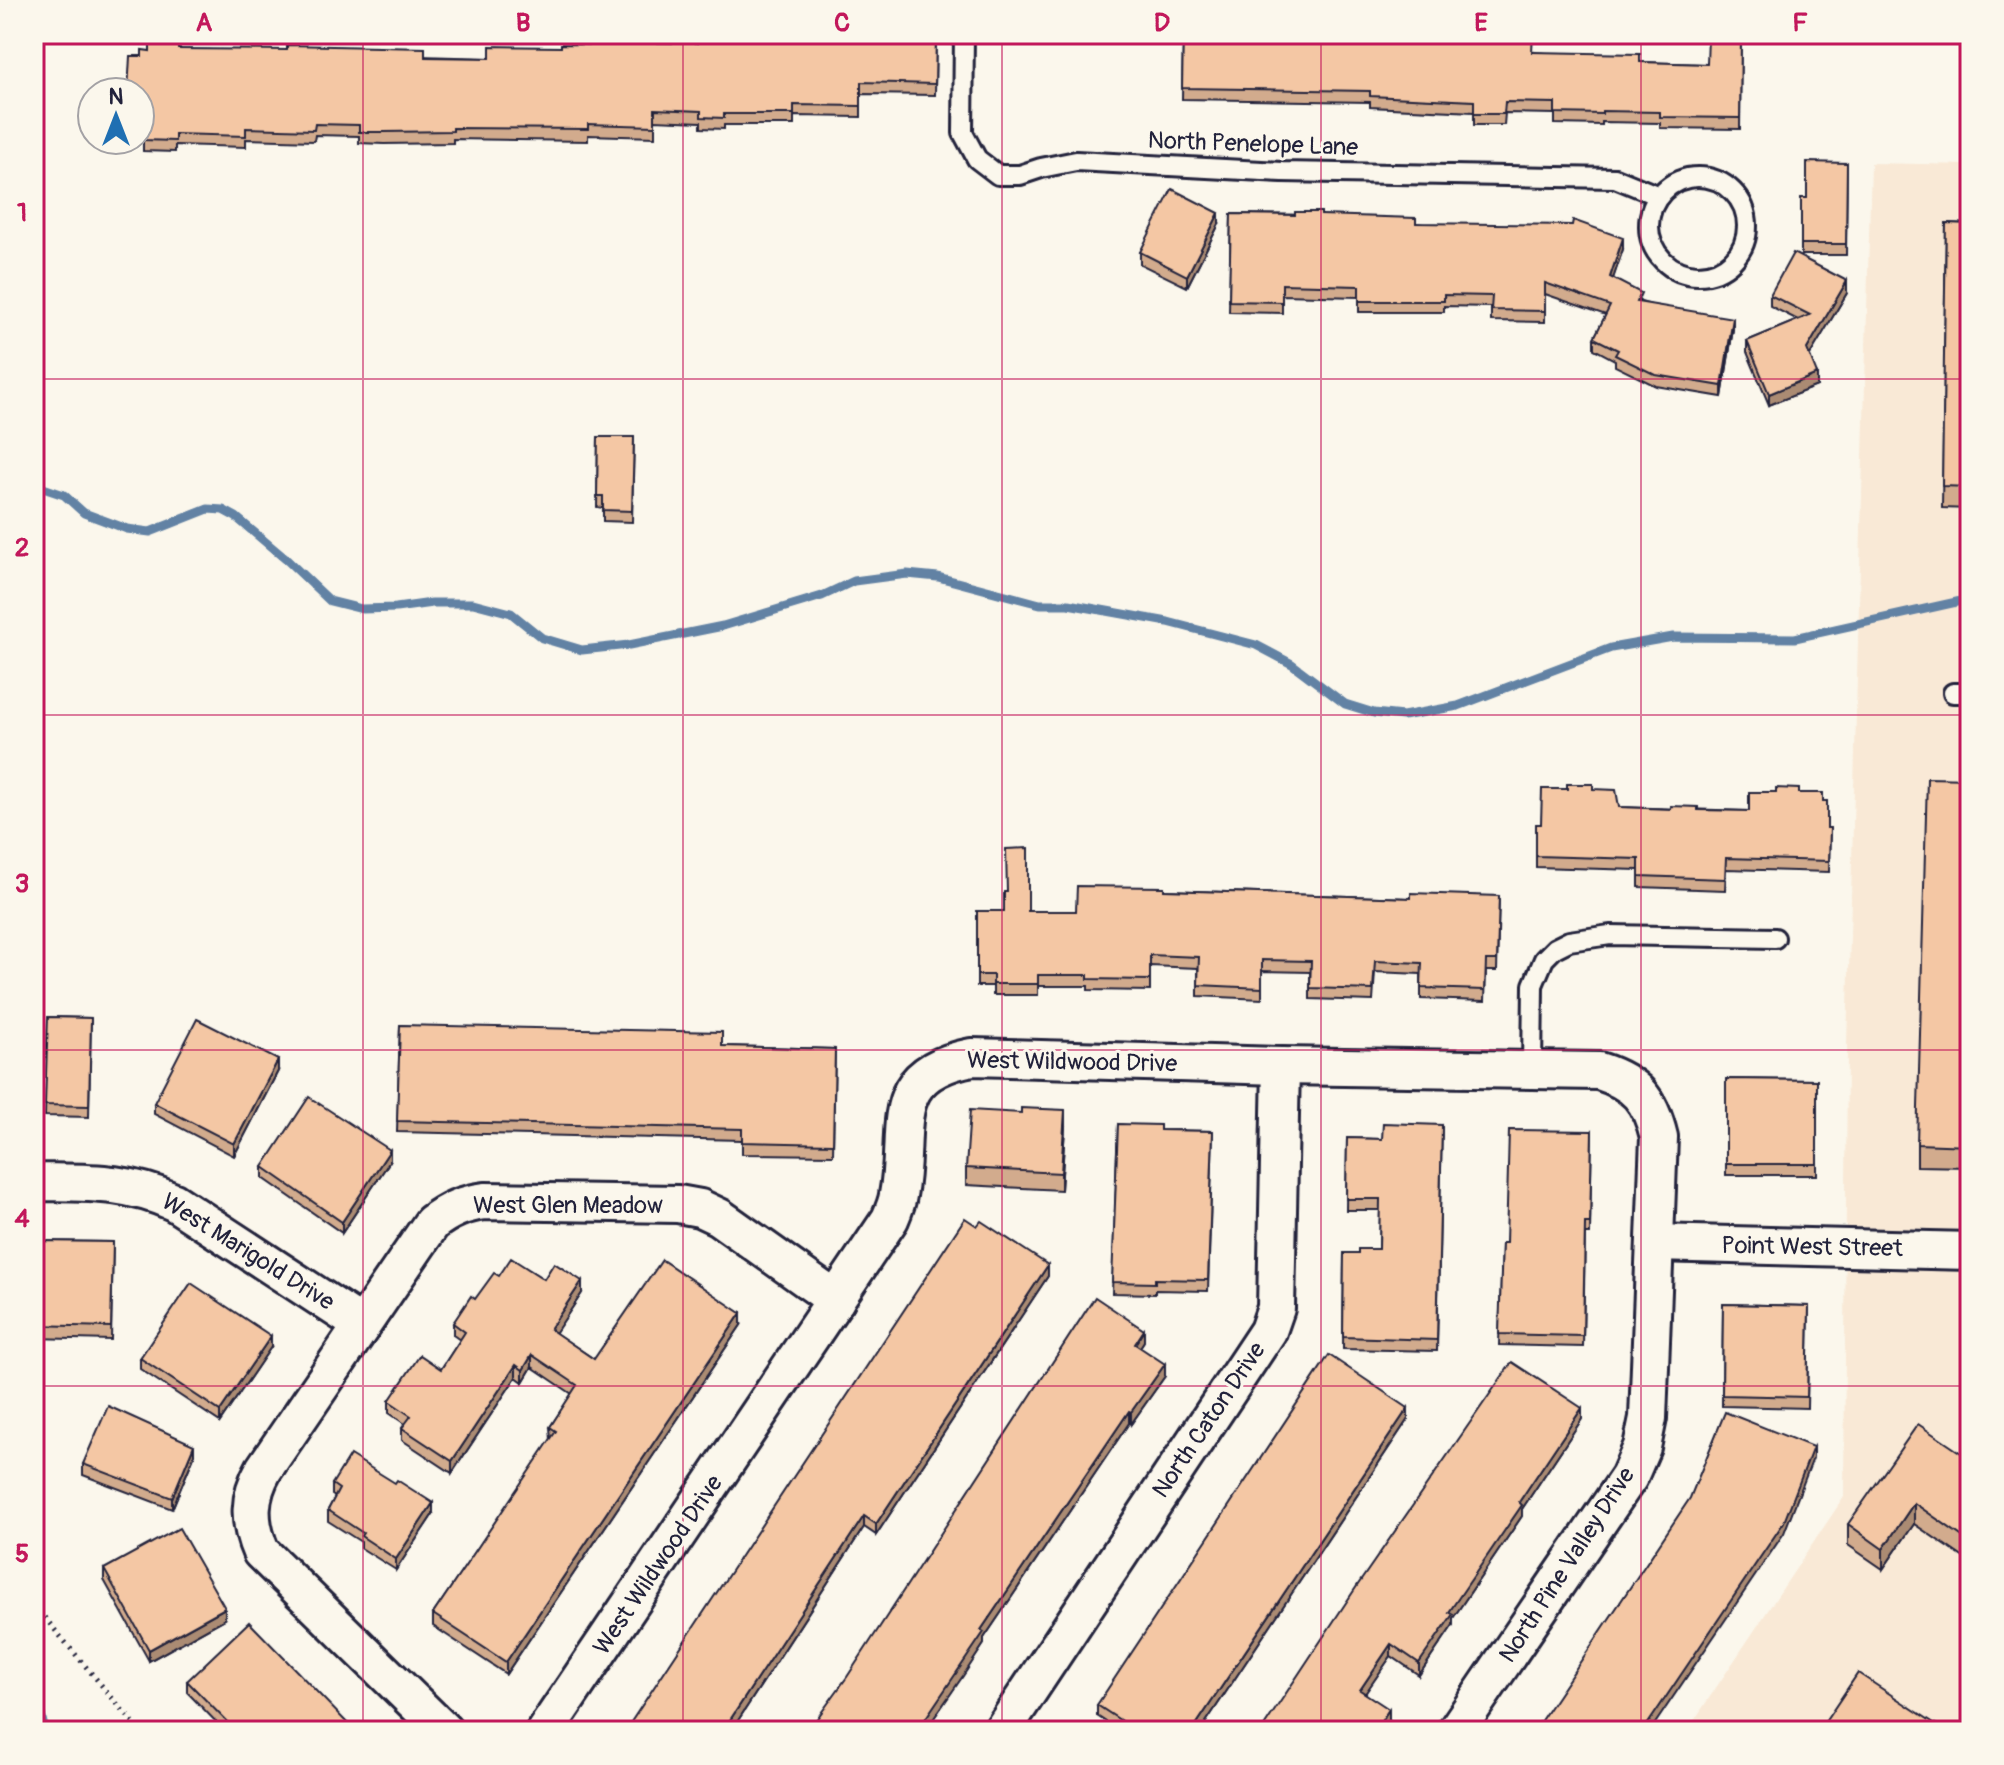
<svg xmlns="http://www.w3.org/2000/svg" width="2004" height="1765" viewBox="0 0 2004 1765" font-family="Pangolin,sans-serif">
	<rect width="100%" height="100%" fill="#fbf7ec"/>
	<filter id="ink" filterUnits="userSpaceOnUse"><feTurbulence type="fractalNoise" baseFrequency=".0125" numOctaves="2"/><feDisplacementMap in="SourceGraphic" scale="16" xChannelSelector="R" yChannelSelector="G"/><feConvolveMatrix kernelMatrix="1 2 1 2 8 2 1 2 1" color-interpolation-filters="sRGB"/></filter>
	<g filter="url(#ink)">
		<path fill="#f9e9d6" d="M 1871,163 L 1970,165 L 1970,1731 L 1687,1731 L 1844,1497 L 1847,1045 Z"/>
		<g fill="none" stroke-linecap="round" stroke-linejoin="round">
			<g stroke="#6282a4" stroke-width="9">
				<path d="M 34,485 L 64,495 L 84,513 L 127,529 L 150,532 L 208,509 L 223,510 L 236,517 L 288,561 L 330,601 L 362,609 L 396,608 L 432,603 L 473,603 L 511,613 L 542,638 L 582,650 L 629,645 L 723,626 L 822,596 L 854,581 L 907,574 L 938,577 L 1040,604 L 1068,604 L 1168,622 L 1256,645 L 1292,664 L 1345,704 L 1374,713 L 1403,716 L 1458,706 L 1611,648 L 1673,637 L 1795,638 L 1970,599"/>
				<path d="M 34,1687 L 45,1731"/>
			</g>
			<defs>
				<g id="lane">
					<path d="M 964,34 L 963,133 L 977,159 L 998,175 L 1020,175 L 1041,168 L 1076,161 L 1282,172 L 1615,178 L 1659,196"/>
					<circle cx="1698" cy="226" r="49"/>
					<path d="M 1953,693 L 1970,693"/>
					<path d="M 1532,1070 L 1533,985 L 1544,959 L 1555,948 L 1569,941 L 1610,935 L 1775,938"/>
				</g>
				<g id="street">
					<path d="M 34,1182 C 87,1183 125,1180 174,1202 L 362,1325"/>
					<path d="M 1655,1243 L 1970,1251"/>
					<path d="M 444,1731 L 261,1552 C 248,1522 248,1497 264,1469 L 432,1223 C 449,1210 463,1204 485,1201 L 678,1204 L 700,1208 L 719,1217 L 836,1300"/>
					<path d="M 545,1731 L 890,1219 C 893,1212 897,1203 898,1195 C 911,1129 882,1074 972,1057 L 1281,1066 L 1599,1071 C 1636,1083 1650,1099 1659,1137 L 1648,1418 L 1642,1447 L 1629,1477 L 1456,1731"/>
					<path d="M 1002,1731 L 1268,1331 L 1276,1308 L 1281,1066"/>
				</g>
			</defs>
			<use href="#lane" stroke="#22223b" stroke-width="24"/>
			<use href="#street" stroke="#22223b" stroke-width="42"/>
			<path stroke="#22223b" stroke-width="5" stroke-dasharray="2 6" stroke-linecap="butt" d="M 34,1605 L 140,1731"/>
			<use href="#lane" stroke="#fbf7ec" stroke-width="18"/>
			<use href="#street" stroke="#fbf7ec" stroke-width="36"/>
		</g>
		<g fill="#d2ab8d" stroke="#22223b" stroke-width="2">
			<path d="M 936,34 L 935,95 L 861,94 L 861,117 L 794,116 L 794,125 L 724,125 L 724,129 L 701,128 L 701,122 L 655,120 L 655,137 L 588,135 L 588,141 L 453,139 L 453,143 L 384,144 L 359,143 L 359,136 L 315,135 L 314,141 L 246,139 L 246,147 L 175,145 L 175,152 L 143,151 L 143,136 L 140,136 L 140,92 L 142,56 L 178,49 L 490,58 L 561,47 Z"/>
			<path d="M 1183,34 L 1442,43 L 1640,62 L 1707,64 L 1741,35 L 1740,129 L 1660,128 L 1660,123 L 1602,122 L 1602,125 L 1555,124 L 1555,114 L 1505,113 L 1504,125 L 1474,125 L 1474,112 L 1370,107 L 1370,102 L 1182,99 Z"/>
			<path d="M 1789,34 L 1820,34 L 1819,38 Z"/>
			<path d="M 1847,163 L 1846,255 L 1801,255 L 1801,198 L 1807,198 Z"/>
			<path d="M 1231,214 L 1321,215 L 1416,223 L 1623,249 L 1613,278 L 1641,302 L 1733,329 L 1722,397 L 1656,386 L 1615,366 L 1615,360 L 1594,349 L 1594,338 L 1606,315 L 1545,294 L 1545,322 L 1491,321 L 1491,307 L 1444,306 L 1444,312 L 1359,312 L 1359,297 L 1282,295 L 1282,313 L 1229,312 Z"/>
			<path d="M 1946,223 L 1970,224 L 1970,509 L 1942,508 Z"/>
			<path d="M 1219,224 L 1187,287 L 1140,264 L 1140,252 Z"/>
			<path d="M 1847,293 L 1809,356 L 1817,386 L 1769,405 L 1747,352 L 1747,341 L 1798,320 L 1770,306 L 1770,295 Z"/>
			<path d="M 598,437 L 634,437 L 632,522 L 603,521 L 603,508 L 597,507 Z"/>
			<path d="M 1970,779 L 1970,1167 L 1917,1166 L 1917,1144 Z"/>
			<path d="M 1593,789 L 1619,807 L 1749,811 L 1799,793 L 1823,801 L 1827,828 L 1830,828 L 1829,872 L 1726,869 L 1725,890 L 1639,887 L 1639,870 L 1536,867 L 1536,824 L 1541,824 Z"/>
			<path d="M 1164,890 L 1411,898 L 1499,896 L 1497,971 L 1486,971 L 1485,1001 L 1421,999 L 1421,974 L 1375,972 L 1373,1001 L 1310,999 L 1310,972 L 1262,971 L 1262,999 L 1198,996 L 1198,968 L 1150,966 L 1150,991 L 1088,990 L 1088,986 L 1038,986 L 1038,995 L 993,995 L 993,986 L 977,986 L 977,911 L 1076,911 Z"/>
			<path d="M 48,1017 L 91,1018 L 89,1117 L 45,1116 Z"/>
			<path d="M 400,1025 L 722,1046 L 835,1049 L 833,1155 L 742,1154 L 742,1140 L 397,1132 Z"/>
			<path d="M 278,1071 L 234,1156 L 154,1114 L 154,1103 Z"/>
			<path d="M 1726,1079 L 1817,1080 L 1817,1175 L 1726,1175 Z"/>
			<path d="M 1118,1124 L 1160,1130 L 1213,1131 L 1208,1291 L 1155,1290 L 1155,1294 L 1112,1293 Z"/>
			<path d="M 1442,1125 L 1437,1351 L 1343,1349 L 1344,1253 L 1358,1253 L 1379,1249 L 1380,1210 L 1346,1210 L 1347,1138 L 1382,1139 Z"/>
			<path d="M 1065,1127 L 1061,1190 L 966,1185 L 966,1168 Z"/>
			<path d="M 1592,1131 L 1590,1234 L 1585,1234 L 1583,1347 L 1499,1345 L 1502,1243 L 1506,1243 Z"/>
			<path d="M 390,1161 L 342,1233 L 263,1178 L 263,1167 Z"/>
			<path d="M 34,1241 L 113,1242 L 111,1340 L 34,1338 Z"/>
			<path d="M 1048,1276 L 876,1535 L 864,1527 L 735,1725 L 735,1731 L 625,1731 Z"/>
			<path d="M 544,1279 L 582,1293 L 555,1333 L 594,1359 L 741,1325 L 506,1674 L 433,1626 L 433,1614 L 551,1440 L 550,1427 L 572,1394 L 532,1367 L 523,1382 L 516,1377 L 452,1473 L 402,1440 L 402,1428 L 405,1424 L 389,1413 L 389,1401 L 441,1369 L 460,1340 L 453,1335 L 453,1323 L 475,1299 Z"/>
			<path d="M 1723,1304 L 1809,1306 L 1807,1408 L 1722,1406 Z"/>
			<path d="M 1144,1341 L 1140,1347 L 1165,1376 L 1131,1424 L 1129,1423 L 984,1638 L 984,1644 L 925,1731 L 808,1731 Z"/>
			<path d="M 271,1347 L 220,1422 L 140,1369 L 140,1358 Z"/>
			<path d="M 1408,1419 L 1200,1731 L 1120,1731 L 1097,1716 L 1097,1705 Z"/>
			<path d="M 1582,1419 L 1522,1509 L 1522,1516 L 1453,1618 L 1453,1625 L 1419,1675 L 1391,1656 L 1365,1693 L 1389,1720 L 1261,1731 Z"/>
			<path d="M 194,1456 L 172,1509 L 83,1475 L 83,1464 Z"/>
			<path d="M 1970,1459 L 1970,1562 L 1914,1524 L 1883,1569 L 1848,1545 L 1848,1524 Z"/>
			<path d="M 332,1484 L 433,1514 L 396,1570 L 361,1548 L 361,1542 L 328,1521 L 328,1510 L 335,1497 L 332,1495 Z"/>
			<path d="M 104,1569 L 225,1619 L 149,1661 L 104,1580 Z"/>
			<path d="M 187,1681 L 355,1731 L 225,1731 L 187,1692 Z"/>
		</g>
		<g fill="#ab8b73" stroke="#22223b" stroke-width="2">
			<path d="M 1219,213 L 1219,224 L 1187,287 L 1187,276 Z"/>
			<path d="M 1623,238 L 1623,249 L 1610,288 L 1610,277 Z"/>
			<path d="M 1847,281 L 1847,293 L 1807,360 L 1807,349 Z"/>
			<path d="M 1733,318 L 1733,329 L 1722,397 L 1722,386 Z"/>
			<path d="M 1817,374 L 1817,386 L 1769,405 L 1769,394 Z"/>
			<path d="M 278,1060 L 278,1071 L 234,1156 L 234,1144 Z"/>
			<path d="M 1065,1110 L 1065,1127 L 1061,1190 L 1061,1173 Z"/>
			<path d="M 390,1150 L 390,1161 L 342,1233 L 342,1222 Z"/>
			<path d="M 1048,1265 L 1048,1276 L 876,1535 L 876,1524 Z"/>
			<path d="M 582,1281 L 582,1293 L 550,1341 L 550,1329 Z"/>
			<path d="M 741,1313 L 741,1325 L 506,1674 L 506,1662 Z"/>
			<path d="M 1144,1330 L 1144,1341 L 1135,1355 L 1135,1344 Z"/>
			<path d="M 271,1336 L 271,1347 L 220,1422 L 220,1411 Z"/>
			<path d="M 532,1355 L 532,1367 L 523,1382 L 523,1370 Z"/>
			<path d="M 1165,1364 L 1165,1376 L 1131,1424 L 1131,1412 Z"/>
			<path d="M 516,1365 L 516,1377 L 452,1473 L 452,1461 Z"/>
			<path d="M 1408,1408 L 1408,1419 L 1200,1731 L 1192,1731 Z"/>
			<path d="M 1582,1408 L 1582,1419 L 1522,1509 L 1522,1516 L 1453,1618 L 1453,1625 L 1419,1675 L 1419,1663 L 1449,1612 L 1519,1502 Z"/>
			<path d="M 1129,1411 L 1129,1423 L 984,1638 L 984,1644 L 963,1676 L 925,1731 L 917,1731 L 981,1630 Z"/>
			<path d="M 194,1445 L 194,1456 L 172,1509 L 172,1498 Z"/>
			<path d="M 1813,1447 L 1813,1458 L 1784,1533 L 1650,1731 L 1643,1731 Z"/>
			<path d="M 433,1503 L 433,1514 L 396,1570 L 396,1559 Z"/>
			<path d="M 1914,1503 L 1914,1524 L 1883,1569 L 1883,1549 Z"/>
			<path d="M 864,1516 L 864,1527 L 735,1725 L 735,1731 L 729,1731 L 730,1720 Z"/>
			<path d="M 225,1608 L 225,1619 L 149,1661 L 149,1650 Z"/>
			<path d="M 1391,1644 L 1391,1656 L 1360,1701 L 1360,1690 Z"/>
			<path d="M 1389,1709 L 1389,1720 L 1382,1731 L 1375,1731 Z"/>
		</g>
		<g fill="#f4c7a4" stroke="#22223b" stroke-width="2">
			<path d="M 698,34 L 936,34 L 935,84 L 861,82 L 861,106 L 794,105 L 794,114 L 724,114 L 724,118 L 701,117 L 701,111 L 655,109 L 655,126 L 588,124 L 588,129 L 453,128 L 453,131 L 384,132 L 359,132 L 359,125 L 315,124 L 314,130 L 246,128 L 246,136 L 175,134 L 175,141 L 143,140 L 144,125 L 140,124 L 140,92 L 128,92 L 130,56 L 142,56 L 142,50 L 150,51 L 150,41 L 178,42 L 178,49 L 287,50 L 287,45 L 425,48 L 425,57 L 490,58 L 490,46 L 561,47 L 561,44 L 630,45 L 630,42 L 697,43 Z"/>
			<path d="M 1183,34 L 1442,34 L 1442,43 L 1500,43 L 1500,34 L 1533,34 L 1532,52 L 1640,54 L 1640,62 L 1707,64 L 1708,37 L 1712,37 L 1712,34 L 1741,35 L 1740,118 L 1660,117 L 1660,112 L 1602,111 L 1602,114 L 1555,113 L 1555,103 L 1505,102 L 1504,114 L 1474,114 L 1474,101 L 1370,96 L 1370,91 L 1182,88 Z"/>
			<path d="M 1807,162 L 1847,163 L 1846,244 L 1801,244 L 1801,198 L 1807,198 Z"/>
			<path d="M 1172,189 L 1219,213 L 1187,276 L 1140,252 Z"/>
			<path d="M 1295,212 L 1321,212 L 1321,215 L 1416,218 L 1416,223 L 1572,225 L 1573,220 L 1623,238 L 1610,277 L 1641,293 L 1637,302 L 1733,318 L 1722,386 L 1656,375 L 1615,355 L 1618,350 L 1594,338 L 1610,306 L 1545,283 L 1545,311 L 1491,310 L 1492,296 L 1444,295 L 1444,301 L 1359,301 L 1359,286 L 1282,284 L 1282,302 L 1229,301 L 1231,214 L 1295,215 Z"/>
			<path d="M 1946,223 L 1970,224 L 1970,487 L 1942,486 Z"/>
			<path d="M 1793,253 L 1847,281 L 1807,349 L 1817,374 L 1769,394 L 1747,341 L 1810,315 L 1770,295 Z"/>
			<path d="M 598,437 L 634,437 L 632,511 L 603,510 L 603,496 L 597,496 Z"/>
			<path d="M 1927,778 L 1970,779 L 1970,1146 L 1917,1144 Z"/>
			<path d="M 1567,784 L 1593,784 L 1593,789 L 1616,790 L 1619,807 L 1671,809 L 1671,806 L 1698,807 L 1698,810 L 1749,811 L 1749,792 L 1776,792 L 1776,788 L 1799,789 L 1799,793 L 1823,793 L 1823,801 L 1827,801 L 1827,828 L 1830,828 L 1829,861 L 1726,858 L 1725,879 L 1639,876 L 1639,859 L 1536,856 L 1536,824 L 1541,824 L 1542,789 L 1567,789 Z"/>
			<path d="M 1028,848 L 1028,911 L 1076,911 L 1077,886 L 1164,887 L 1164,890 L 1411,898 L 1411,893 L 1499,896 L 1497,960 L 1486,960 L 1485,990 L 1421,988 L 1422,963 L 1375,961 L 1373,990 L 1310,988 L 1311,961 L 1262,960 L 1262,988 L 1198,985 L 1199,957 L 1150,955 L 1150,980 L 1088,979 L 1088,975 L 1038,975 L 1038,984 L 993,984 L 993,975 L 977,975 L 977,911 L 1004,911 L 1004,892 L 1007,892 L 1006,849 Z"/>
			<path d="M 48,1017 L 91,1018 L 89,1106 L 45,1105 Z"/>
			<path d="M 197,1019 L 278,1060 L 234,1144 L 154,1103 Z"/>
			<path d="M 400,1025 L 722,1032 L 722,1046 L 835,1049 L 833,1144 L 742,1142 L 742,1129 L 397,1121 Z"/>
			<path d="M 1726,1079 L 1817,1080 L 1817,1164 L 1726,1164 Z"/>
			<path d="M 309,1097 L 390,1150 L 342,1222 L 263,1167 Z"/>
			<path d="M 1021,1108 L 1065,1110 L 1061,1173 L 966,1168 L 970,1110 L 1021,1113 Z"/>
			<path d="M 1383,1123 L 1442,1125 L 1437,1340 L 1343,1337 L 1344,1253 L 1358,1253 L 1358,1249 L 1379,1249 L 1380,1199 L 1346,1199 L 1347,1138 L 1382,1139 Z"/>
			<path d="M 1118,1124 L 1160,1125 L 1160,1130 L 1213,1131 L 1208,1280 L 1155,1279 L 1155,1283 L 1112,1282 Z"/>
			<path d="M 1509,1130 L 1592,1131 L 1590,1223 L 1585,1223 L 1583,1336 L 1499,1334 L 1502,1243 L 1506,1243 Z"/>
			<path d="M 965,1218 L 977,1226 L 981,1221 L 1048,1265 L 876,1524 L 864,1516 L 730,1720 L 735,1723 L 729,1731 L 625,1731 Z"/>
			<path d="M 34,1241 L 113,1242 L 111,1327 L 34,1325 Z"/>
			<path d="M 511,1258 L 544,1279 L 554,1263 L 582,1281 L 550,1329 L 594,1359 L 662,1260 L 741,1313 L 506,1662 L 433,1614 L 556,1431 L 550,1427 L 577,1385 L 532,1355 L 523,1370 L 516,1365 L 452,1461 L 402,1428 L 411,1416 L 389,1401 L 420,1355 L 441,1369 L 465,1332 L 453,1323 L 471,1296 L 475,1299 L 494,1273 L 499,1276 Z"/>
			<path d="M 191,1283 L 271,1336 L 220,1411 L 140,1358 Z"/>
			<path d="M 1095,1297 L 1144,1330 L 1135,1344 L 1165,1364 L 1131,1412 L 1129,1411 L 981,1630 L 984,1632 L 917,1731 L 808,1731 L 847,1677 Z"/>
			<path d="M 1723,1304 L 1809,1306 L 1807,1397 L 1722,1395 Z"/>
			<path d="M 1329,1355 L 1408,1408 L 1192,1731 L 1121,1731 L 1126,1724 L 1097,1705 Z"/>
			<path d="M 1512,1362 L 1582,1408 L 1519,1502 L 1522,1505 L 1449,1612 L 1453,1614 L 1419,1663 L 1391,1644 L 1360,1690 L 1389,1709 L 1375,1731 L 1261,1731 L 1357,1586 Z"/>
			<path d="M 108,1406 L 194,1445 L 172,1498 L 83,1464 Z"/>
			<path d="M 1725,1412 L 1813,1447 L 1784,1522 L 1643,1731 L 1534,1731 L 1690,1498 Z"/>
			<path d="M 1918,1424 L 1970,1459 L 1970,1542 L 1914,1503 L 1883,1549 L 1848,1524 Z"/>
			<path d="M 350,1455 L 395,1483 L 397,1480 L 433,1503 L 396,1559 L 361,1536 L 363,1533 L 328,1510 L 339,1489 L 332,1484 Z"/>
			<path d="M 179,1528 L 225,1608 L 149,1650 L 104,1569 Z"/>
			<path d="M 249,1622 L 355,1731 L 236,1731 L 187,1681 Z"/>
			<path d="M 1858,1673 L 1946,1731 L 1819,1731 Z"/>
		</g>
	</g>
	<path fill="none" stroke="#c2185b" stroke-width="2" stroke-opacity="0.55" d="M 363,34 L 363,1731M 683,34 L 683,1731M 1002,34 L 1002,1731M 1321,34 L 1321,1731M 1641,34 L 1641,1731M 34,379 L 1970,379M 34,715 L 1970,715M 34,1050 L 1970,1050M 34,1386 L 1970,1386"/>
	<g text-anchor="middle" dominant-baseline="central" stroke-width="6" stroke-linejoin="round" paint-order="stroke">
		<g font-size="24" fill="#22223b" stroke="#fbf7ec">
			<text transform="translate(1253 144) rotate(2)">North Penelope Lane</text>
			<text transform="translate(1072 1062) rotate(1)">West Wildwood Drive</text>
			<text x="568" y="1205">West Glen Meadow</text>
			<text transform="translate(1812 1247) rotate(1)">Point West Street</text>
			<text transform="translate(248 1252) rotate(32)">West Marigold Drive</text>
			<text transform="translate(1209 1420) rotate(-56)">North Caton Drive</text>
			<text transform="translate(658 1565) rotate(-56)">West Wildwood Drive</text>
			<text transform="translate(1567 1565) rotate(-57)">North Pine Valley Drive</text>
		</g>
	</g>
	<rect width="2004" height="1765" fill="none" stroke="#fbf7ec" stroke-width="88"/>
	<g transform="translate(116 116)"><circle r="38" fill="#fbf7ec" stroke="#a4a2a5" stroke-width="2"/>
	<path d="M0-6L14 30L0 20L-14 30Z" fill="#1f6fb2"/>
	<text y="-12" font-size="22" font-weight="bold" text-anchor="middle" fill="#22223b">N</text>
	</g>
	<rect x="44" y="44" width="1916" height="1677" fill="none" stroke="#c2185b" stroke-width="3"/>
	<g font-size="26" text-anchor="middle" font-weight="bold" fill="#c2185b">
		<text x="204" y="31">A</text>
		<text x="523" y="31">B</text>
		<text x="842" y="31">C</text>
		<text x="1162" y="31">D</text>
		<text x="1481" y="31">E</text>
		<text x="1800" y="31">F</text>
		<text x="22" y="221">1</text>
		<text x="22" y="556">2</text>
		<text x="22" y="892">3</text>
		<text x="22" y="1227">4</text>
		<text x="22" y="1562">5</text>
	</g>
</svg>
